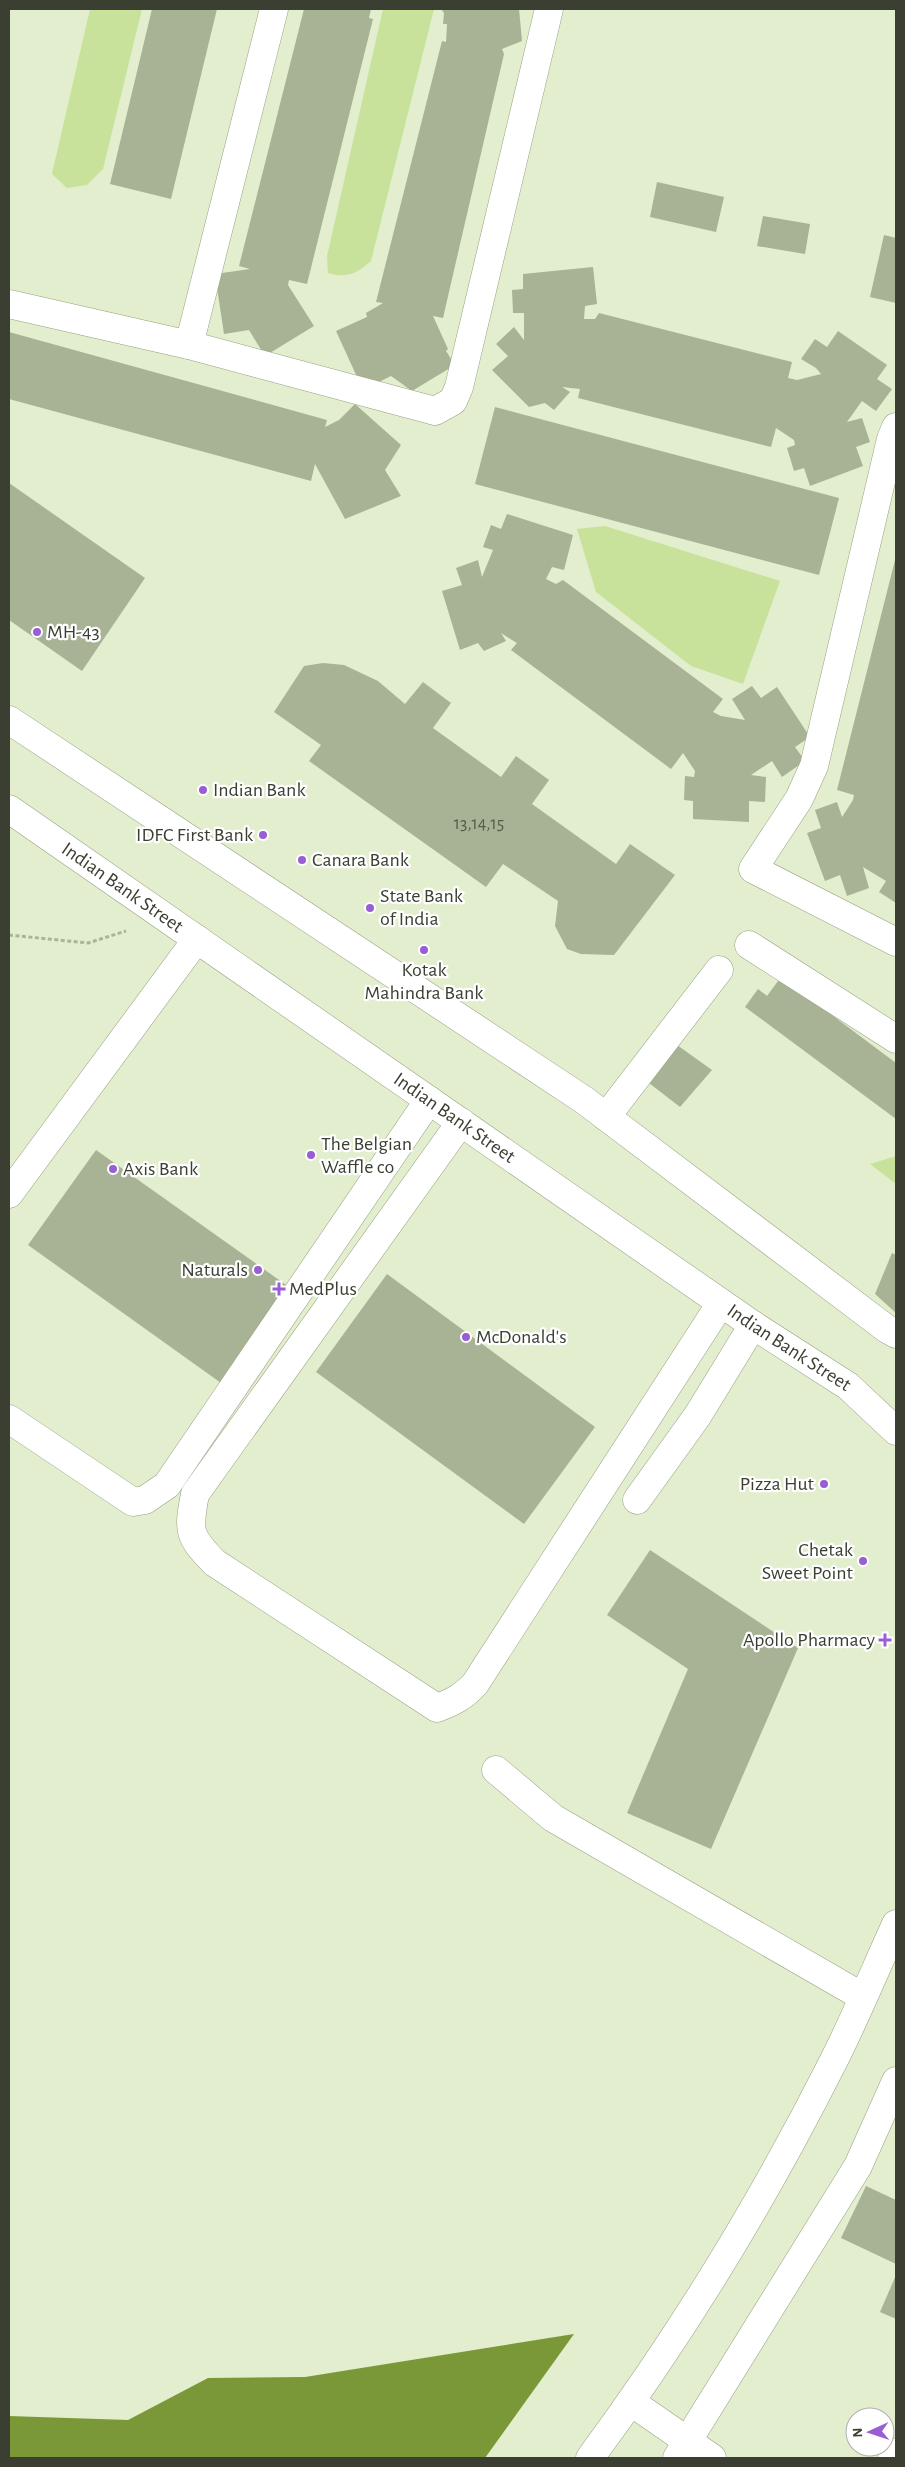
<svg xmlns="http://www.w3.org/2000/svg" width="905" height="2467" viewBox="0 0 905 2467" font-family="'Alegreya Sans',sans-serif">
	<rect width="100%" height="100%" fill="#e2eece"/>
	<g fill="#c8e29c">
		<path d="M 90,9 L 142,9 L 103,169 L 87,185 L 67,188 L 52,174 Z"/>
		<path d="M 383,9 L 434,9 L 371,261 C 357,273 347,279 328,273 L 327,256 Z"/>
		<path d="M 605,526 L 780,581 L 743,684 L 691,666 L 596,592 L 577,529 Z"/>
		<path d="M 896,1156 L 896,1184 L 870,1164 Z"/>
	</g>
	<path fill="#7a9838" d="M 574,2334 L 485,2458 L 9,2458 L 9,2416 L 128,2420 L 208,2378 L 305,2377 Z"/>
	<g fill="#a7b394">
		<path d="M 152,9 L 217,9 L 171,199 L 110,184 Z"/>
		<path d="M 304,9 L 371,9 L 369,18 L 373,19 L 307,284 L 289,280 L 288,285 L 314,326 L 265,356 L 249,330 L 224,334 L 215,274 L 250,269 L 239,266 Z"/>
		<path d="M 441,9 L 519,9 L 522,41 L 502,49 L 504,54 L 443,318 L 433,316 L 448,349 L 446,351 L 455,365 L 412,391 L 391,376 L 363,390 L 336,331 L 367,317 L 366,313 L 383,303 L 376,302 L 442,41 L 446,42 L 447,24 L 443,24 L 444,13 Z"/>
		<path d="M 657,182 L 724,197 L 716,232 L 650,217 Z"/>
		<path d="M 763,216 L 810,224 L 805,254 L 757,246 Z"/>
		<path d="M 884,235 L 896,238 L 896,303 L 870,297 Z"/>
		<path d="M 593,267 L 597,304 L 585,306 L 584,319 L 595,319 L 599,313 L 792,362 L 788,378 L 797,380 L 821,374 L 816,368 L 801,359 L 815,339 L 827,347 L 838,331 L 887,365 L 877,379 L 892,389 L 876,411 L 862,401 L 847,422 L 862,418 L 870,442 L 856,447 L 863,466 L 810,486 L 804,468 L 794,471 L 787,448 L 795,445 L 794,440 L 776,428 L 771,447 L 578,398 L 580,389 L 562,387 L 570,392 L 554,410 L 545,403 L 529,407 L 492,370 L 508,356 L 496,344 L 514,327 L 524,340 L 524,313 L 513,313 L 512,290 L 523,289 L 523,274 Z"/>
		<path d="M 9,332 L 327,420 L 325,427 L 339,420 L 355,404 L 401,445 L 385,470 L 401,496 L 345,519 L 315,464 L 311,481 L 9,399 Z"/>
		<path d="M 495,407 L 839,498 L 819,575 L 475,484 Z"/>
		<path d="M 9,483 L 145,578 L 82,671 L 9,620 Z"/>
		<path d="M 507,514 L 573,535 L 564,570 L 552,567 L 546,579 L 556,584 L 563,580 L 723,699 L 713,712 L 721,716 L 745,720 L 732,699 L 752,686 L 761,698 L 777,687 L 810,737 L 795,747 L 805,761 L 782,777 L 772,761 L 751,775 L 766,777 L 765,802 L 749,801 L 749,822 L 693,819 L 693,801 L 684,800 L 685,776 L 694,777 L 695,771 L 683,753 L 671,769 L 511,650 L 517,643 L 501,633 L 506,641 L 484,651 L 478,643 L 460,650 L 442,591 L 462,585 L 456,568 L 478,560 L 482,577 L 493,550 L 483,547 L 491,525 L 501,529 Z"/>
		<path d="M 896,556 L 896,903 L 879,892 L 886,881 L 863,867 L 869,888 L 847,896 L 840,875 L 825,881 L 807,833 L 821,828 L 815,810 L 837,802 L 842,817 L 853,800 L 854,795 L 837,790 Z"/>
		<path d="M 323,663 L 344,665 L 378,681 L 405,704 L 423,682 L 451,703 L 433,728 L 501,777 L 516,756 L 549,780 L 532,804 L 616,864 L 630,844 L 675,875 L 614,955 L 581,954 L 567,949 L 555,926 L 558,901 L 503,864 L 486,887 L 309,761 L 321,745 L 274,712 L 304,666 Z"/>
		<path d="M 781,977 L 896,1063 L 896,1119 L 745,1007 L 758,989 L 767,996 Z"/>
		<path d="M 677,1045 L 712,1070 L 680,1107 L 649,1083 Z"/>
		<path d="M 96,1150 L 296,1292 L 228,1388 L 28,1245 Z"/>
		<path d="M 892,1253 L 896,1255 L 896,1313 L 875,1294 Z"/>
		<path d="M 387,1274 L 595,1427 L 524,1524 L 316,1372 Z"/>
		<path d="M 650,1550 L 798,1648 L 711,1849 L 627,1813 L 688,1669 L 607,1615 Z"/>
		<path d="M 866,2186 L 896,2200 L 896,2264 L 841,2238 Z"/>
		<path d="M 896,2275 L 896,2319 L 880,2312 Z"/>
	</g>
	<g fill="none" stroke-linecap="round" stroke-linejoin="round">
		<defs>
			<g id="street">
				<path d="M 9,304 L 189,345 L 435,411 L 453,401 L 459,387 L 549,9"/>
				<path d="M 189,345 L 274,9"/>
				<path d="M 896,427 L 891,439 L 814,766 L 799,799 L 753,869 L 896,942"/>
				<path d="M 749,945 L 896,1039"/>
				<path d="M 606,1117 L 719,970"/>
				<path d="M 461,1122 L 195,1494 C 188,1531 188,1536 215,1563 L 437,1708 C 453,1702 463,1697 475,1684 L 721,1303"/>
				<path d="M 9,1194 L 197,939"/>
				<path d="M 9,1419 L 133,1502 L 145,1500 L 167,1485 L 429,1100"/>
				<path d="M 637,1500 L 698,1415 L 753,1325"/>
				<path d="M 496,1770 L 553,1818 L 863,1997"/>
				<path d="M 631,2402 L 712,2458"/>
				<path d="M 590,2458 C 681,2335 764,2199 833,2062 C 856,2017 875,1970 896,1924"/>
				<path d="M 677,2458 L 858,2166 L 896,2081"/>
				<path d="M 892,2458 L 896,2453"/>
			</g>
			<g id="secondary">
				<path d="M 9,720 L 584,1100 L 887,1329 L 896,1334"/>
				<path id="s1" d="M 9,809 L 753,1325 L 848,1386 L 896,1431"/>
			</g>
		</defs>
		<use href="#street" stroke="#95a182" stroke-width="29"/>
		<use href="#secondary" stroke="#95a182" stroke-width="29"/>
		<path stroke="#aab49a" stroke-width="3" stroke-dasharray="4 2.5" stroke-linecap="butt" d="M 9,935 L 88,943 L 126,931"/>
		<use href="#street" stroke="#fff" stroke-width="28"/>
		<use href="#secondary" stroke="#fff" stroke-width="28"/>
	</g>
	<g fill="#995dd4" stroke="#fff" stroke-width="2">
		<circle cx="37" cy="632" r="5"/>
		<circle cx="203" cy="790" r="5"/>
		<circle cx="263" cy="835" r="5"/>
		<circle cx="302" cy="860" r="5"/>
		<circle cx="370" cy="908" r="5"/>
		<circle cx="424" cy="950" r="5"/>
		<circle cx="311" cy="1155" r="5"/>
		<circle cx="113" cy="1169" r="5"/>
		<circle cx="258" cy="1270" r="5"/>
		<path d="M276.5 1281.5h5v5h5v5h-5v5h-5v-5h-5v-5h5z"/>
		<circle cx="466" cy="1337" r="5"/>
		<circle cx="824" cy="1484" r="5"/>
		<circle cx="863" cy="1561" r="5"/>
		<path d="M882.5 1632.5h5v5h5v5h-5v5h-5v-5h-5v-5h5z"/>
	</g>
	<g text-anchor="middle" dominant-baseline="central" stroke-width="4.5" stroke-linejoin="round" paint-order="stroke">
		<g font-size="18" fill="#555c4a">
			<text x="479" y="824">13,14,15</text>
		</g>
		<g font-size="20" fill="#3a3f32" stroke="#fff" text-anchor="start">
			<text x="47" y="632">MH-43</text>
			<text x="213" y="790">Indian Bank</text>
			<text x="253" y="835" text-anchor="end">IDFC First Bank</text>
			<text x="312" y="860">Canara Bank</text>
			<text x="380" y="896">State Bank<tspan x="380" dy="23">of India</tspan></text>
			<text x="424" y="970" text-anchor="middle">Kotak<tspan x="424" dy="23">Mahindra Bank</tspan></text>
			<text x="321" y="1144">The Belgian<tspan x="321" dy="23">Waffle co</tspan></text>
			<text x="123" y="1169">Axis Bank</text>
			<text x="248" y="1270" text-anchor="end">Naturals</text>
			<text x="289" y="1289">MedPlus</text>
			<text x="476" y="1337">McDonald's</text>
			<text x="814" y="1484" text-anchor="end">Pizza Hut</text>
			<text x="853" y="1550" text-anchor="end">Chetak<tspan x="853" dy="23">Sweet Point</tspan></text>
			<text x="875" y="1640" text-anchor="end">Apollo Pharmacy</text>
		</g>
		<g font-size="20" fill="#3a3f32" stroke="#fff">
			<text stroke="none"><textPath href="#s1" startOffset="138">Indian Bank Street</textPath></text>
			<text stroke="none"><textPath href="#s1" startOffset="542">Indian Bank Street</textPath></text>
			<text stroke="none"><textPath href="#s1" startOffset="948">Indian Bank Street</textPath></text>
		</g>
	</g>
	<rect width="905" height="2467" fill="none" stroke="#3a3f32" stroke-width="20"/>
	<g transform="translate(870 2432) rotate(267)"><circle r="24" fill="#ffffff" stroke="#b0b2ad"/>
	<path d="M0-4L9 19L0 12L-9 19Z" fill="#995dd4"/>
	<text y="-8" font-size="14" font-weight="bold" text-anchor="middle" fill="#3a3f32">N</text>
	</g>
</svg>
